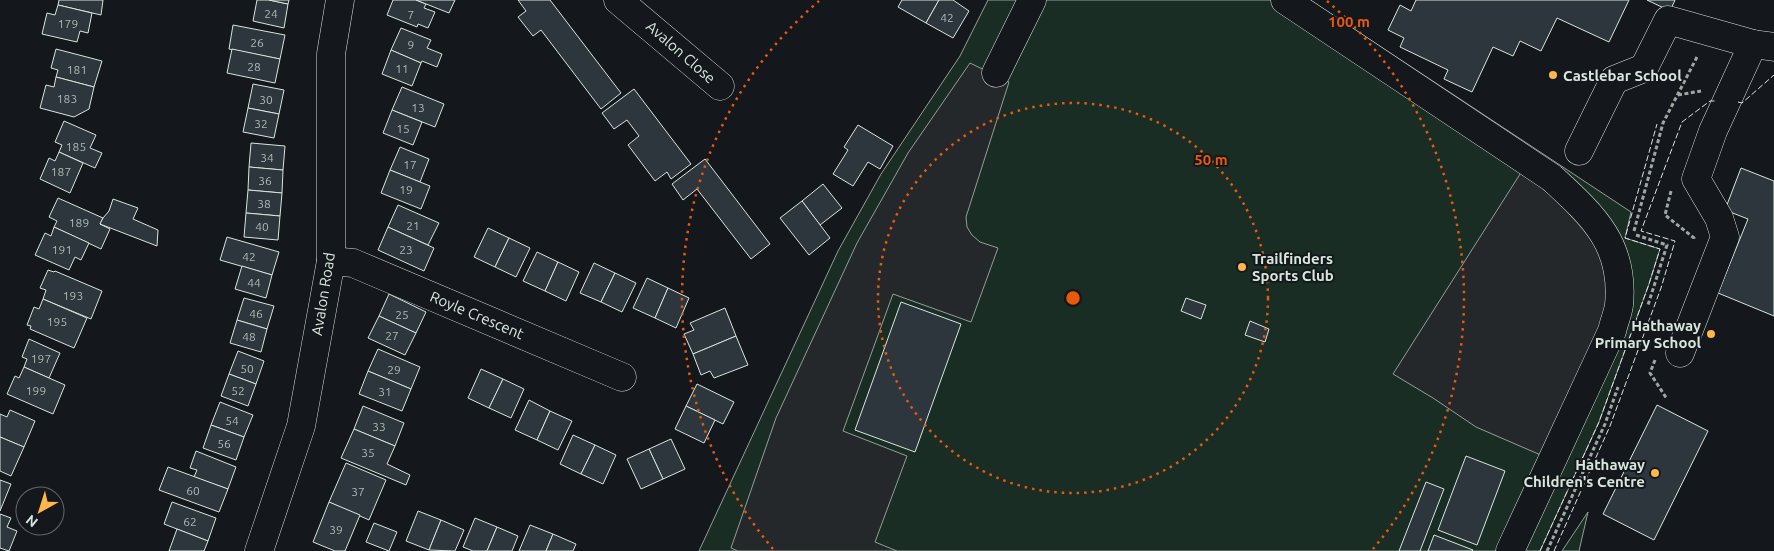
<svg xmlns="http://www.w3.org/2000/svg" width="1774" height="551" viewBox="0 0 1774 551" font-family="Ubuntu,sans-serif">
	<rect width="100%" height="100%" fill="#14181c"/>
	<g fill="#1a2d24" stroke="#939e99">
		<path d="M 988,0 L 1310,0 L 1631,212 L 1625,238 L 1660,249 L 1649,284 L 1599,422 L 1540,551 L 699,551 L 838,251 L 881,174 L 960,56 Z"/>
		<path d="M 1588,512 L 1579,551 L 1562,551 Z"/>
	</g>
	<g fill="#24282b" stroke="#939e99">
		<path d="M 970,63 L 1009,82 L 966,217 L 967,227 L 972,235 L 980,242 L 998,248 L 971,322 L 893,294 L 843,431 L 907,456 L 875,542 L 897,551 L 738,551 L 731,548 L 776,418 L 857,243 L 908,153 Z"/>
		<path d="M 1522,171 L 1531,176 L 1569,210 L 1591,239 L 1599,253 L 1605,270 L 1608,289 L 1606,307 L 1601,327 L 1543,456 L 1476,427 L 1433,398 L 1393,374 Z"/>
	</g>
	<g fill="#2c363c" stroke="#d8e6dc">
		<path d="M 59,0 L 103,0 L 101,15 L 58,5 Z"/>
		<path d="M 257,0 L 269,0 L 288,4 L 284,28 L 253,21 Z"/>
		<path d="M 269,0 L 289,0 L 288,4 Z"/>
		<path d="M 393,0 L 416,0 L 426,4 L 424,8 L 435,12 L 428,28 L 418,24 L 417,27 L 387,15 Z"/>
		<path d="M 416,0 L 455,0 L 449,13 Z"/>
		<path d="M 518,0 L 550,0 L 621,93 L 601,109 L 541,30 L 533,36 L 518,17 L 526,11 Z"/>
		<path d="M 902,0 L 939,0 L 926,23 L 898,7 Z"/>
		<path d="M 939,0 L 953,0 L 969,11 L 953,38 L 926,23 Z"/>
		<path d="M 1416,0 L 1629,0 L 1609,42 L 1557,18 L 1541,51 L 1520,41 L 1513,56 L 1493,47 L 1472,92 L 1444,79 L 1448,70 L 1400,47 L 1404,38 L 1388,30 L 1400,5 L 1411,11 Z"/>
		<path d="M 1647,0 L 1675,0 L 1670,11 Z"/>
		<path d="M 58,5 L 92,13 L 88,33 L 80,31 L 77,42 L 42,34 L 47,13 L 55,15 Z"/>
		<path d="M 233,25 L 285,35 L 280,59 L 229,49 Z"/>
		<path d="M 401,28 L 431,40 L 427,48 L 442,54 L 437,67 L 422,61 L 421,63 L 391,50 Z"/>
		<path d="M 56,49 L 102,61 L 94,87 L 56,77 L 58,70 L 51,68 Z"/>
		<path d="M 232,49 L 280,59 L 275,83 L 227,73 Z"/>
		<path d="M 391,50 L 421,63 L 412,86 L 382,74 Z"/>
		<path d="M 56,77 L 94,87 L 89,109 L 74,117 L 40,108 L 46,85 L 54,87 Z"/>
		<path d="M 253,84 L 284,90 L 279,114 L 248,108 Z"/>
		<path d="M 402,87 L 444,104 L 435,127 L 392,110 Z"/>
		<path d="M 634,89 L 691,164 L 671,179 L 667,172 L 655,181 L 628,145 L 639,136 L 627,120 L 614,129 L 602,113 Z"/>
		<path d="M 248,108 L 279,114 L 274,138 L 243,132 Z"/>
		<path d="M 392,110 L 422,122 L 413,145 L 383,133 Z"/>
		<path d="M 64,121 L 96,135 L 90,148 L 102,153 L 95,168 L 59,152 L 62,145 L 55,142 Z"/>
		<path d="M 858,125 L 893,146 L 880,169 L 868,162 L 853,186 L 833,174 L 848,150 L 844,147 Z"/>
		<path d="M 251,143 L 285,146 L 283,170 L 249,167 Z"/>
		<path d="M 400,147 L 429,159 L 420,182 L 390,170 Z"/>
		<path d="M 59,152 L 83,163 L 70,193 L 40,179 L 49,158 L 55,161 Z"/>
		<path d="M 705,159 L 770,244 L 751,259 L 697,189 L 683,200 L 672,184 Z"/>
		<path d="M 249,167 L 283,170 L 282,193 L 248,190 Z"/>
		<path d="M 1741,168 L 1774,181 L 1774,316 L 1718,293 L 1748,219 L 1725,210 Z"/>
		<path d="M 390,170 L 430,186 L 421,209 L 381,193 Z"/>
		<path d="M 823,184 L 842,208 L 820,225 L 802,201 Z"/>
		<path d="M 248,190 L 282,193 L 280,216 L 246,213 Z"/>
		<path d="M 58,198 L 103,218 L 100,224 L 110,229 L 101,249 L 54,227 L 57,221 L 49,217 Z"/>
		<path d="M 113,199 L 138,208 L 133,219 L 158,230 L 157,246 L 100,224 L 103,218 L 109,211 Z"/>
		<path d="M 802,201 L 830,238 L 809,255 L 780,218 Z"/>
		<path d="M 398,205 L 439,223 L 428,245 L 388,227 Z"/>
		<path d="M 246,213 L 280,216 L 278,240 L 244,237 Z"/>
		<path d="M 54,227 L 89,243 L 81,260 L 75,257 L 69,270 L 35,255 L 45,233 L 51,236 Z"/>
		<path d="M 388,227 L 434,248 L 424,271 L 378,250 Z"/>
		<path d="M 488,228 L 509,238 L 495,267 L 474,257 Z"/>
		<path d="M 227,237 L 279,252 L 272,275 L 220,260 Z"/>
		<path d="M 509,238 L 530,248 L 516,277 L 495,267 Z"/>
		<path d="M 537,252 L 558,262 L 545,291 L 523,281 Z"/>
		<path d="M 558,262 L 579,272 L 566,301 L 545,291 Z"/>
		<path d="M 594,263 L 615,273 L 601,302 L 580,293 Z"/>
		<path d="M 242,266 L 272,275 L 266,298 L 235,289 Z"/>
		<path d="M 48,270 L 54,272 L 55,271 L 102,291 L 91,319 L 43,299 L 46,290 L 40,288 Z"/>
		<path d="M 615,273 L 636,283 L 622,312 L 601,302 Z"/>
		<path d="M 647,278 L 668,288 L 655,318 L 633,308 Z"/>
		<path d="M 668,288 L 689,298 L 676,328 L 655,318 Z"/>
		<path d="M 389,294 L 426,312 L 416,333 L 379,316 Z"/>
		<path d="M 244,298 L 274,306 L 267,329 L 237,320 Z"/>
		<path d="M 1186,298 L 1206,305 L 1201,319 L 1181,311 Z"/>
		<path d="M 43,299 L 87,318 L 74,348 L 30,329 L 31,326 L 27,325 L 34,307 L 39,309 Z"/>
		<path d="M 901,302 L 961,324 L 915,452 L 855,430 Z"/>
		<path d="M 725,308 L 736,336 L 693,354 L 684,334 L 694,330 L 690,323 Z"/>
		<path d="M 379,316 L 416,333 L 405,355 L 368,338 Z"/>
		<path d="M 237,320 L 267,329 L 261,352 L 230,343 Z"/>
		<path d="M 1250,321 L 1269,329 L 1265,342 L 1245,335 Z"/>
		<path d="M 736,336 L 748,365 L 714,378 L 710,371 L 701,375 L 693,354 Z"/>
		<path d="M 29,339 L 60,353 L 49,378 L 24,367 L 27,359 L 22,357 Z"/>
		<path d="M 378,349 L 420,367 L 411,389 L 368,371 Z"/>
		<path d="M 238,351 L 264,361 L 256,384 L 229,374 Z"/>
		<path d="M 24,367 L 65,385 L 53,414 L 7,394 L 15,376 L 19,378 Z"/>
		<path d="M 481,369 L 503,379 L 489,408 L 468,398 Z"/>
		<path d="M 368,371 L 411,389 L 402,411 L 359,394 Z"/>
		<path d="M 229,374 L 256,384 L 248,406 L 221,396 Z"/>
		<path d="M 503,379 L 524,389 L 511,418 L 489,408 Z"/>
		<path d="M 697,384 L 734,402 L 723,424 L 686,406 Z"/>
		<path d="M 529,400 L 550,411 L 537,440 L 515,430 Z"/>
		<path d="M 220,402 L 253,415 L 244,437 L 211,425 Z"/>
		<path d="M 1657,405 L 1708,431 L 1654,540 L 1603,514 Z"/>
		<path d="M 363,406 L 404,423 L 395,446 L 354,429 Z"/>
		<path d="M 686,406 L 715,420 L 704,443 L 675,429 Z"/>
		<path d="M 10,410 L 35,421 L 24,447 L 0,437 L 0,414 L 7,417 Z"/>
		<path d="M 550,411 L 572,421 L 558,450 L 537,440 Z"/>
		<path d="M 211,425 L 244,437 L 236,460 L 203,448 Z"/>
		<path d="M 354,429 L 395,446 L 387,464 L 410,475 L 406,485 L 341,458 Z"/>
		<path d="M 573,435 L 595,445 L 581,474 L 560,464 Z"/>
		<path d="M 0,437 L 24,447 L 11,476 L 0,471 Z"/>
		<path d="M 671,439 L 685,469 L 663,479 L 649,449 Z"/>
		<path d="M 595,445 L 616,455 L 603,484 L 581,474 Z"/>
		<path d="M 649,449 L 663,479 L 641,489 L 627,459 Z"/>
		<path d="M 196,451 L 236,467 L 228,489 L 194,477 L 197,470 L 190,468 Z"/>
		<path d="M 1466,456 L 1505,471 L 1477,545 L 1438,530 Z"/>
		<path d="M 346,463 L 386,480 L 369,520 L 329,502 Z"/>
		<path d="M 168,467 L 228,489 L 219,512 L 159,490 Z"/>
		<path d="M 0,480 L 11,484 L 0,511 Z"/>
		<path d="M 1426,482 L 1444,489 L 1420,551 L 1399,551 Z"/>
		<path d="M 172,502 L 216,518 L 208,541 L 164,524 Z"/>
		<path d="M 329,502 L 360,515 L 345,551 L 335,551 L 313,542 Z"/>
		<path d="M 418,511 L 441,520 L 429,550 L 406,541 Z"/>
		<path d="M 0,514 L 11,518 L 7,527 L 17,531 L 9,551 L 0,548 Z"/>
		<path d="M 475,518 L 497,527 L 487,551 L 473,551 L 463,547 Z"/>
		<path d="M 441,520 L 464,530 L 455,551 L 429,550 Z"/>
		<path d="M 374,523 L 397,532 L 389,551 L 366,542 Z"/>
		<path d="M 530,525 L 553,534 L 546,551 L 519,551 Z"/>
		<path d="M 497,527 L 518,536 L 512,551 L 487,551 Z"/>
		<path d="M 177,529 L 208,541 L 204,551 L 169,551 Z"/>
		<path d="M 553,534 L 576,544 L 573,551 L 546,551 Z"/>
		<path d="M 1434,535 L 1473,550 L 1472,551 L 1428,551 Z"/>
	</g>
	<g fill="none" stroke-linecap="round" stroke-linejoin="round">
		<defs>
			<g id="minor">
				<path d="M 618,0 L 720,86"/>
				<path d="M 1285,0 L 1552,178 C 1592,215 1625,244 1619,305 C 1618,313 1614,322 1612,331 L 1510,551"/>
				<path d="M 996,73 L 1032,0"/>
				<path d="M 1579,151 L 1614,80 L 1644,68 L 1668,20 L 1753,44"/>
				<path d="M 331,261 L 353,263 L 622,377"/>
				<path d="M 1680,353 L 1725,237 L 1719,218 L 1696,179 L 1713,131 L 1753,44 L 1774,47"/>
				<path d="M 259,551 L 301,426 L 331,261 L 331,54 L 340,0"/>
			</g>
		</defs>
		<use href="#minor" stroke="#d8e6dc" stroke-width="29"/>
		<g stroke="#9da8a2" stroke-width="3" stroke-dasharray="4 2.5" stroke-linecap="butt">
			<path d="M 1678,95 L 1701,91"/>
			<path d="M 1671,191 L 1665,215 L 1694,238 L 1694,240"/>
			<path d="M 1634,231 L 1663,123 L 1698,55"/>
			<path d="M 1636,235 L 1667,245 L 1648,305"/>
			<path d="M 1655,360 L 1650,373 L 1667,399"/>
			<path d="M 1547,551 L 1605,424 L 1618,387"/>
		</g>
		<use href="#minor" stroke="#14181c" stroke-width="28"/>
		<g stroke="#d8e6dc" stroke-width="1" stroke-dasharray="6 2.5" stroke-linecap="butt">
			<path d="M 1738,102 L 1742,103 L 1774,75"/>
			<path d="M 1540,551 L 1599,422 L 1649,284 L 1660,249 L 1625,238 L 1657,124"/>
			<path d="M 1554,551 L 1610,426 L 1661,288 L 1675,241 L 1641,231 L 1682,122 L 1710,101 L 1715,101"/>
		</g>
	</g>
	<g fill="none" stroke="#e8590c" stroke-width="2.5" stroke-dasharray="2.5 5">
		<circle cx="1073" cy="298" r="195"/>
		<path d="M773 549A391 391 0 0 1 819 1M1327 1A391 391 0 0 1 1373 549"/>
	</g>
	<g fill="#ffb74d" stroke="#14181c" stroke-width="2">
		<circle cx="1553" cy="75" r="5"/>
		<circle cx="1242" cy="267" r="5"/>
		<circle cx="1711" cy="334" r="5"/>
		<circle cx="1655" cy="473" r="5"/>
	</g>
	<g text-anchor="middle" dominant-baseline="central" stroke-width="4" stroke-linejoin="round" paint-order="stroke">
		<g font-size="12" fill="#adbab4">
			<text x="271" y="13">24</text>
			<text x="411" y="14">7</text>
			<text x="947" y="17">42</text>
			<text x="68" y="23">179</text>
			<text x="257" y="42">26</text>
			<text x="411" y="44">9</text>
			<text x="254" y="66">28</text>
			<text x="402" y="68">11</text>
			<text x="77" y="69">181</text>
			<text x="67" y="98">183</text>
			<text x="266" y="99">30</text>
			<text x="418" y="107">13</text>
			<text x="261" y="123">32</text>
			<text x="403" y="128">15</text>
			<text x="76" y="146">185</text>
			<text x="267" y="157">34</text>
			<text x="410" y="164">17</text>
			<text x="61" y="171">187</text>
			<text x="265" y="180">36</text>
			<text x="406" y="189">19</text>
			<text x="264" y="203">38</text>
			<text x="79" y="222">189</text>
			<text x="413" y="225">21</text>
			<text x="262" y="226">40</text>
			<text x="62" y="249">191</text>
			<text x="406" y="249">23</text>
			<text x="249" y="256">42</text>
			<text x="254" y="282">44</text>
			<text x="73" y="295">193</text>
			<text x="256" y="313">46</text>
			<text x="402" y="314">25</text>
			<text x="57" y="321">195</text>
			<text x="392" y="335">27</text>
			<text x="249" y="336">48</text>
			<text x="41" y="358">197</text>
			<text x="247" y="368">50</text>
			<text x="394" y="369">29</text>
			<text x="36" y="390">199</text>
			<text x="238" y="390">52</text>
			<text x="385" y="391">31</text>
			<text x="232" y="420">54</text>
			<text x="379" y="426">33</text>
			<text x="224" y="443">56</text>
			<text x="368" y="452">35</text>
			<text x="193" y="490">60</text>
			<text x="358" y="491">37</text>
			<text x="190" y="521">62</text>
			<text x="336" y="529">39</text>
		</g>
		<g font-size="15" fill="#d8e6dc" stroke="#14181c">
			<text transform="translate(681 52) rotate(41)">Avalon Close</text>
			<text transform="translate(323 294) rotate(-81)">Avalon Road</text>
			<text transform="translate(477 315) rotate(23)">Royle Crescent</text>
		</g>
		<g font-size="15" font-weight="bold" fill="#d8e6dc" stroke="#14181c" text-anchor="start">
			<text x="1563" y="75">Castlebar School</text>
			<text x="1252" y="258">Trailfinders<tspan x="1252" dy="17">Sports Club</tspan></text>
			<text x="1701" y="325" text-anchor="end">Hathaway<tspan x="1701" dy="17">Primary School</tspan></text>
			<text x="1645" y="464" text-anchor="end">Hathaway<tspan x="1645" dy="17">Children's Centre</tspan></text>
		</g>
	</g>
	<circle cx="1073" cy="298" r="8" fill="#e8590c" stroke="#14181c" stroke-width="2.5"/>
	<g font-size="15" text-anchor="middle" font-weight="bold" fill="#e8590c" stroke="#14181c" stroke-width="4" stroke-linejoin="round" paint-order="stroke">
		<text x="1349" y="27">100 m</text>
		<text x="1211" y="165">50 m</text>
	</g>
	<g transform="translate(40 511) rotate(219)"><circle r="24" fill="#14181c" stroke="#626a69"/>
	<path d="M0-4L9 19L0 12L-9 19Z" fill="#ffb74d"/>
	<text y="-8" font-size="14" font-weight="bold" text-anchor="middle" fill="#d8e6dc">N</text>
	</g>
</svg>
